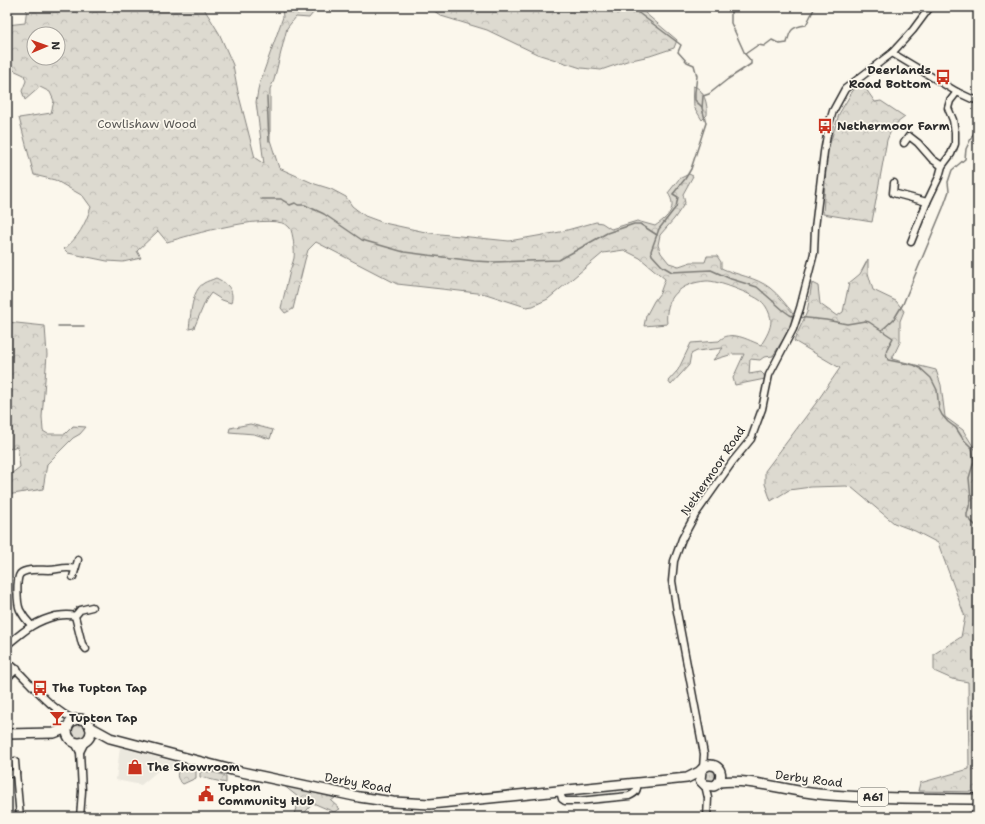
<svg xmlns="http://www.w3.org/2000/svg" width="985" height="824" viewBox="0 0 985 824" font-family="'Shantell Sans',sans-serif">
	<defs>
		<pattern id="grass-tufts" width="24" height="20" patternUnits="userSpaceOnUse"><rect width="24" height="20" fill="#dddad0"/><path d="M3 7l-1-3M5 7V3M7 7l1-3M15 17l-1-3M17 17v-4M19 17l1-3" fill="none" stroke="#bebbb3"/></pattern>
		<pattern id="forest-crowns" width="20" height="18" patternUnits="userSpaceOnUse"><rect width="20" height="18" fill="#dddad0"/><path d="M2 6a3 3 0 1 1 6 0M12 15a3 3 0 1 1 6 0" fill="none" stroke="#bebbb3"/></pattern>
	</defs>
	<rect width="100%" height="100%" fill="#fbf7ec"/>
	<filter id="ink" filterUnits="userSpaceOnUse"><feTurbulence type="fractalNoise" baseFrequency=".025" numOctaves="2"/><feDisplacementMap in="SourceGraphic" scale="8" xChannelSelector="R" yChannelSelector="G"/><feConvolveMatrix kernelMatrix="1 2 1 2 8 2 1 2 1" color-interpolation-filters="sRGB"/></filter>
	<g filter="url(#ink)">
		<path fill="#ebe8de" d="M 120,747 L 177,763 L 176,769 L 159,770 L 141,785 L 116,780 Z"/>
		<g fill="url(#grass-tufts)" stroke="#84827e">
			<circle cx="79" cy="732" r="9"/>
			<path d="M 710,768 L 718,772 L 715,782 L 705,782 L 703,773 Z"/>
		</g>
		<g fill="url(#forest-crowns)" stroke="#84827e" fill-rule="evenodd">
			<path d="M 27,7 L 203,7 L 219,33 L 233,65 L 238,92 L 255,158 L 264,164 L 256,102 L 259,85 L 283,17 L 282,8 L 304,7 L 313,13 L 309,18 L 296,17 L 287,28 L 274,80 L 270,89 L 270,140 L 279,168 L 315,184 L 331,189 L 346,197 L 352,206 L 365,216 L 384,223 L 430,233 L 509,241 L 560,232 L 596,222 L 602,223 L 611,229 L 637,221 L 655,226 C 668,217 678,208 668,193 L 679,179 L 689,174 L 693,176 L 683,194 L 685,203 L 674,219 L 660,235 L 658,245 L 661,253 L 669,263 L 679,266 L 691,262 L 705,262 L 707,256 L 717,256 L 721,262 L 721,268 C 736,275 756,277 770,288 C 779,295 786,305 793,313 L 791,326 L 773,356 L 764,357 L 760,360 L 750,359 L 749,374 L 761,372 L 764,375 L 765,379 L 735,385 L 733,378 L 744,354 L 733,354 L 713,360 L 723,348 L 697,351 L 691,354 L 689,365 L 671,385 L 668,381 L 678,370 L 691,343 L 719,341 C 730,329 748,340 761,345 C 766,337 771,329 771,320 C 770,313 766,305 761,301 C 752,294 717,280 706,281 C 681,283 664,297 667,324 L 644,326 L 646,316 L 654,301 L 660,293 L 665,279 L 640,258 L 624,250 L 603,253 L 548,299 L 533,306 L 526,307 L 486,294 L 397,284 L 316,242 L 308,250 L 305,260 L 293,309 L 285,313 L 281,308 C 284,297 286,286 289,275 C 290,269 293,263 294,258 C 295,252 293,232 290,228 C 277,209 187,236 167,242 L 158,231 L 137,251 L 141,258 L 123,262 L 107,261 L 68,253 L 64,249 C 78,238 85,225 91,207 L 83,196 L 55,180 L 34,175 L 19,118 L 51,113 L 54,101 L 50,92 L 40,87 L 25,100 L 22,91 L 26,81 L 24,75 L 7,67 L 7,25 L 25,23 ZM 34,34 L 58,34 L 58,58 L 34,58 Z"/>
			<path d="M 429,7 L 638,7 L 677,40 L 674,48 L 650,56 L 627,61 L 601,70 L 581,68 L 537,54 L 487,30 L 441,16 Z"/>
			<path d="M 861,82 L 875,102 L 881,101 L 905,117 L 893,126 L 887,140 L 872,222 L 823,214 L 827,153 L 839,114 L 852,92 Z"/>
			<path d="M 693,86 C 704,88 708,105 707,115 L 702,120 L 694,107 Z"/>
			<path d="M 868,259 L 868,273 L 873,290 L 896,301 L 904,311 L 900,321 L 900,342 L 892,359 L 936,370 L 941,385 L 945,417 L 963,430 L 978,454 L 978,512 L 977,518 L 978,522 L 978,792 L 918,791 L 920,783 L 969,769 L 968,682 L 952,679 L 934,671 L 934,654 L 961,637 L 965,617 L 938,543 L 915,531 L 894,523 L 851,487 L 846,486 L 811,487 L 789,490 L 771,501 L 765,484 L 765,471 L 816,403 L 840,368 L 794,341 L 807,312 L 812,283 L 818,286 L 820,304 L 837,316 L 843,312 L 849,283 L 860,274 Z"/>
			<path d="M 216,278 C 227,283 235,290 231,303 L 222,300 L 211,293 L 206,300 L 194,328 L 189,329 C 191,315 191,291 204,283 C 207,281 212,280 216,278 Z"/>
			<path d="M 7,322 L 45,326 L 47,355 L 42,417 L 43,431 L 48,434 L 65,434 L 73,426 L 86,427 L 80,434 L 73,438 L 47,464 L 43,489 L 7,495 L 7,477 L 20,467 L 17,446 L 7,450 Z"/>
			<path d="M 250,424 L 273,430 L 270,439 L 254,434 L 229,432 L 230,428 Z"/>
			<path d="M 188,766 L 196,768 L 196,778 L 183,784 C 177,779 176,776 179,769 Z"/>
			<path d="M 202,771 L 217,773 L 226,776 L 226,783 L 200,777 L 200,773 Z"/>
			<path d="M 283,785 L 335,798 L 331,801 L 340,809 L 334,812 L 313,803 L 302,816 L 293,817 L 297,805 L 298,797 Z"/>
		</g>
		<g fill="none" stroke-linecap="round" stroke-linejoin="round">
			<g stroke="#7b7a75" stroke-width="1.5">
				<path d="M 617,7 L 616,9 L 617,10 L 623,9 L 636,11 L 681,45 L 678,52 L 687,62 L 694,65 L 697,76 L 695,92 L 695,100 L 702,107"/>
				<path d="M 731,7 L 731,23 L 745,54"/>
				<path d="M 267,97 L 269,141"/>
				<path d="M 261,199 L 281,199 L 290,205 L 295,203 L 298,205 L 305,205 L 324,214 L 362,240 L 404,252 L 474,261 L 494,262 L 559,260 L 607,233 L 634,224 L 640,224 L 657,235"/>
				<path d="M 795,317 L 790,315 L 783,310 L 757,287 L 731,279 L 711,270 L 672,272 L 662,266 L 652,255 L 651,251 L 659,229 L 676,207 L 678,197 L 673,194 L 685,179 L 691,169 L 706,123 L 702,108 L 703,96 L 709,94 L 728,79 L 751,64 L 751,61 L 745,54 L 758,45 L 764,46 L 772,40 L 780,44 L 787,43 C 790,29 792,27 806,25 L 815,7"/>
				<path d="M 798,317 L 826,320 L 847,324 L 865,321 L 869,322 L 893,338 C 888,347 884,350 888,360 L 914,365 L 920,368 L 931,378 L 937,390 L 939,409 L 942,415 L 948,422 L 956,428 L 963,439 L 972,448 L 974,461 L 969,478 L 971,499 L 967,514 L 967,517 L 978,528"/>
				<path d="M 58,326 L 84,326"/>
				<path d="M 882,330 L 894,319 L 903,304 L 943,208 L 949,191 L 948,182 L 952,170 L 965,159 L 966,149 L 978,124"/>
				<path d="M 967,817 L 967,814 L 978,809"/>
			</g>
			<defs>
				<g id="minor">
					<path d="M 892,53 L 957,92 L 972,99 L 978,100"/>
					<path d="M 904,143 L 909,136 L 918,143 L 932,159 L 942,166"/>
					<path d="M 894,183 L 893,193 L 927,202"/>
					<path d="M 911,242 L 927,202 L 939,177 L 942,166 L 951,154 L 955,144 L 955,132 L 953,120 L 948,108 L 950,101 L 957,92"/>
					<path d="M 73,577 L 78,560"/>
					<path d="M 31,625 C 27,621 23,616 20,610 C 17,604 16,579 20,574 C 26,568 40,570 48,570 C 59,570 64,566 75,569"/>
					<path d="M 7,645 C 24,631 35,621 56,616 C 63,615 68,614 75,616"/>
					<path d="M 86,649 L 82,644 L 75,616 L 80,610 L 92,607"/>
					<path d="M 7,661 C 29,680 48,708 75,720"/>
					<path d="M 7,678 L 17,669"/>
					<path d="M 75,743 L 80,752"/>
					<path d="M 15,761 L 16,773"/>
					<path d="M 703,768 L 704,754 L 677,612 L 672,581 L 674,561 L 682,539 L 695,515 L 733,461 L 751,439 L 762,409 L 769,375 L 793,329 L 800,308 L 814,253 L 815,228 L 824,152 L 829,124 L 833,111 L 845,89 L 892,53 L 913,30 L 930,7"/>
					<path d="M 7,774 L 16,773 L 20,817"/>
					<path d="M 705,785 L 708,798 L 707,817"/>
					<path d="M 560,791 L 562,799 L 565,801 L 578,801 L 629,796 C 636,793 638,790 637,783"/>
					<path d="M 80,817 L 82,791 L 80,752 L 85,742"/>
				</g>
				<g id="highway">
					<circle cx="79" cy="731" r="12"/>
					<path d="M 90,727 L 110,738 L 232,770 L 359,797 L 393,802 L 430,804 L 687,778 C 691,776 695,774 699,772 C 702,770 704,766 709,765 C 723,764 724,781 714,786 L 705,785 L 700,780 L 701,771"/>
					<path d="M 7,734 L 54,733 L 67,728"/>
					<path d="M 719,782 C 752,778 786,791 819,794 C 872,799 925,798 978,799"/>
				</g>
			</defs>
			<use href="#minor" stroke="#2b2b2b" stroke-width="9"/>
			<use href="#highway" stroke="#2b2b2b" stroke-width="12"/>
			<use href="#minor" stroke="#fbf7ec" stroke-width="6"/>
			<use href="#highway" stroke="#fbf7ec" stroke-width="9"/>
		</g>
	</g>
	<defs>
		<symbol id="bus-bare" viewBox="-9 -9 18 18"><path d="M-5-6H5V4H4V6H2V4H-2V6H-4V4H-5ZM-3.5-4V0h7V-4ZM-3.5 1.2v1.5H-2V1.2ZM2 1.2v1.5H3.5V1.2Z" fill="#c8321e" stroke="#fbf7ec" stroke-width="2.5" paint-order="stroke"/></symbol>
		<symbol id="bar-bare" viewBox="-9 -9 18 18"><path d="M-6-5H6L.8 .8V4.5H3.5V6h-7V4.5H-.8V.8Z" fill="#c8321e" stroke="#fbf7ec" stroke-width="2.5" paint-order="stroke"/></symbol>
		<symbol id="shop-bare" viewBox="-9 -9 18 18"><path d="M-5-2.5h2.3a2.7 3.5 0 0 1 5.4 0H5L5.5 6h-11ZM-1.5-2.5h3a1.5 2.3 0 0 0-3 0Z" fill="#c8321e" stroke="#fbf7ec" stroke-width="2.5" paint-order="stroke"/></symbol>
		<symbol id="civic-bare" viewBox="-9 -9 18 18"><path d="M-.6-6.5H3V-4.5H.6V-3L4-1V1h2V6H-6V1h2V-1L-.6-3ZM-1.2 2.5V6h2.4V2.5Z" fill="#c8321e" stroke="#fbf7ec" stroke-width="2.5" paint-order="stroke"/></symbol>
	</defs>
	<g fill-rule="evenodd">
		<use href="#bus-bare" x="932" y="66" width="22" height="22"/>
		<use href="#bus-bare" x="814" y="115" width="22" height="22"/>
		<use href="#bus-bare" x="29" y="677" width="22" height="22"/>
		<use href="#bar-bare" x="46" y="707" width="22" height="22"/>
		<use href="#shop-bare" x="124" y="756" width="22" height="22"/>
		<use href="#civic-bare" x="195" y="783" width="22" height="22"/>
	</g>
	<g text-anchor="middle" dominant-baseline="central" stroke-width="3.5" stroke-linejoin="round" paint-order="stroke">
		<rect fill="#fbf7ec" stroke="#696865" stroke-width="1" x="858" y="788" width="30" height="18" rx="3"/>
		<g font-size="11" font-weight="bold" fill="#2b2b2b">
			<text x="873" y="797">A61</text>
		</g>
		<g font-size="12" font-weight="bold" fill="#2b2b2b" stroke="#fbf7ec" text-anchor="start">
			<text x="931" y="70" text-anchor="end">Deerlands<tspan x="931" dy="14">Road Bottom</tspan></text>
			<text x="837" y="126">Nethermoor Farm</text>
			<text x="52" y="688">The Tupton Tap</text>
			<text x="69" y="718">Tupton Tap</text>
			<text x="147" y="767">The Showroom</text>
			<text x="218" y="787">Tupton<tspan x="218" dy="14">Community Hub</tspan></text>
		</g>
		<g font-size="12" fill="#585754" stroke="#fbf7ec">
			<text x="147" y="124">Cowlishaw Wood</text>
		</g>
		<g font-size="12" fill="#2b2b2b" stroke="#fbf7ec">
			<text transform="translate(713 471) rotate(-56)">Nethermoor Road</text>
			<text transform="translate(809 779) rotate(7)">Derby Road</text>
			<text transform="translate(358 783) rotate(10)">Derby Road</text>
		</g>
	</g>
	<rect width="985" height="824" fill="none" stroke="#fbf7ec" stroke-width="24"/>
	<rect x="12" y="12" width="961" height="800" fill="none" stroke="#2b2b2b" stroke-width="1.5" filter="url(#ink)"/>
	<g transform="translate(46 46) rotate(88)"><circle r="19" fill="#fbf7ec" stroke="#a8a59f"/>
	<path d="M0-3L7 15L0 10L-7 15Z" fill="#c8321e"/>
	<text y="-6" font-size="11" font-weight="bold" text-anchor="middle" fill="#2b2b2b">N</text>
	</g>
</svg>
